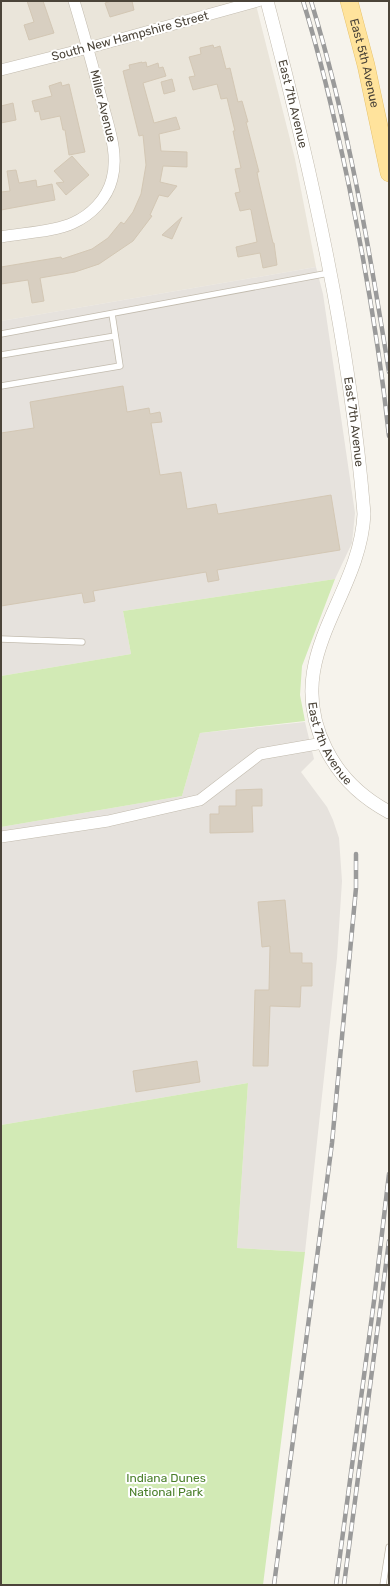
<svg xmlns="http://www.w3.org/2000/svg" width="390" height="1586" viewBox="0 0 390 1586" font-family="Rubik,sans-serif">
	<rect width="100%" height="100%" fill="#f6f3ec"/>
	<path fill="#eae5da" d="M 1,1 L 255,1 L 295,159 L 316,267 L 1,321 Z"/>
	<g fill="#e6e2dd">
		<path d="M 316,267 L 323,294 L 355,513 L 352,543 L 335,579 L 123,611 L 131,654 L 1,676 L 1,321 Z"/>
		<path d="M 305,722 L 314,759 L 301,772 L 327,807 L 333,820 L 339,838 L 342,881 L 337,958 L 305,1252 L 237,1248 L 248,1083 L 1,1125 L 1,827 L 182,796 L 200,733 Z"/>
	</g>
	<g fill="#d2eab5">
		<path d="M 335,579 L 302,666 L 300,695 L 305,721 L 200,733 L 182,796 L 1,827 L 1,676 L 131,654 L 123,611 Z"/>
		<path d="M 248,1083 L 237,1248 L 305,1252 L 263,1585 L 1,1585 L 1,1125 Z"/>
	</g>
	<g fill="#d8cfc1" stroke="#d3c7b4">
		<path d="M 27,1 L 43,1 L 54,33 L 29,40 L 24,25 L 34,22 Z"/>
		<path d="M 111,1 L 132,1 L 134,10 L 110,17 L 105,3 Z"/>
		<path d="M 213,45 L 214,48 L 220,46 L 226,69 L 230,68 L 238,102 L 242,101 L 248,122 L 246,122 L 259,172 L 257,172 L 258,178 L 273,243 L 274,243 L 277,265 L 263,268 L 260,253 L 238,257 L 236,247 L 257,242 L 251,210 L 250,209 L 240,211 L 235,193 L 240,192 L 235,169 L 241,168 L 233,131 L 235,131 L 227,98 L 221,99 L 217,84 L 193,90 L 189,77 L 195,76 L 189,57 L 201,54 L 200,48 Z"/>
		<path d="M 142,62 L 142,63 L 146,62 L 147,67 L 158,63 L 159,68 L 163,67 L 166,76 L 143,83 L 154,123 L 176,117 L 180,129 L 159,134 L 161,151 L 187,152 L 187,167 L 163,166 L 160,182 L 177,186 L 168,197 L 159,195 L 150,215 L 152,216 L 133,241 L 99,264 L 75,272 L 40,278 L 44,301 L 32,303 L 28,280 L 1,284 L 1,267 L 61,257 L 62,259 L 92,249 L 108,238 L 121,222 L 124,224 L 133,212 L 141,194 L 146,165 L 143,135 L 139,136 L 123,71 L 130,69 L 129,65 Z"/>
		<path d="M 172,79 L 175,91 L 164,94 L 161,82 Z"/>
		<path d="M 61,82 L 62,86 L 69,84 L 85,152 L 69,155 L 65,130 L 63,130 L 60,116 L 41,120 L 39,111 L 35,112 L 32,101 L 52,96 L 49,86 Z"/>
		<path d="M 13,103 L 16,120 L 1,123 L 1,106 Z"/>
		<path d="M 72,156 L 89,175 L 66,195 L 56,183 L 64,182 L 54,171 Z"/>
		<path d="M 16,170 L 19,183 L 36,180 L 37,187 L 52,184 L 55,200 L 1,210 L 1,192 L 10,191 L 7,171 Z"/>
		<path d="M 182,217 L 172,239 L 162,235 Z"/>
		<path d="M 123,386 L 127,412 L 149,408 L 150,414 L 160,412 L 162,422 L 151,423 L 160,475 L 181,472 L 187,509 L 216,504 L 218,514 L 331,495 L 340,550 L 217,570 L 219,580 L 208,582 L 206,572 L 93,591 L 95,601 L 84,603 L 82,593 L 1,606 L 1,433 L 34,428 L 30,402 Z"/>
		<path d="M 262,789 L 262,806 L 252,806 L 253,832 L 210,833 L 210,814 L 219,814 L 219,806 L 236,806 L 236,790 Z"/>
		<path d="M 285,900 L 290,953 L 302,953 L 302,963 L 312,963 L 312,986 L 301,986 L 300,1007 L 270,1006 L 268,1066 L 253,1066 L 255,990 L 269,990 L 270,946 L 262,947 L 258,902 Z"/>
		<path d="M 197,1061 L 200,1082 L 136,1092 L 133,1071 Z"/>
	</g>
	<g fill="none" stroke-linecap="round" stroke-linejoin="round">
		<defs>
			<g id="service">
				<path d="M 1,334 L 329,273"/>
				<path d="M 1,355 L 115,336"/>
				<path d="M 1,386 L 120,366 L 112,314"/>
				<path d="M 1,639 L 82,642"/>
				<path d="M 383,1585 L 389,1547"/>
			</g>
			<g id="minor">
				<path d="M 1,70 L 88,48 L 258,1"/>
				<path d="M 1,237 C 22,233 54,232 73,223 C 91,215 107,199 112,179 C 119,153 108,126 102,101 C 93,67 84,34 74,1"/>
				<path d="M 1,837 L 108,821 L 200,800 L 260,754 L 323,743"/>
			</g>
			<g id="tertiary">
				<path id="s1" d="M 267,1 C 311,169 350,341 364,514 C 360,599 280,657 326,749 C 340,777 361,797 389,812"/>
			</g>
			<g id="primary">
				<path id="s2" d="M 349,1 L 366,65 L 389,173"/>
			</g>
		</defs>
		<use href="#service" stroke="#c2bbae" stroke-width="7"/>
		<use href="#minor" stroke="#c2bbae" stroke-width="12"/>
		<use href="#tertiary" stroke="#c2bbae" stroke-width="14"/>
		<use href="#primary" stroke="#e6c16a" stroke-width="18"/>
		<use href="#service" stroke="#fff" stroke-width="5.5"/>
		<use href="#minor" stroke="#fff" stroke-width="11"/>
		<use href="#tertiary" stroke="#fff" stroke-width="13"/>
		<use href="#primary" stroke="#ffe39c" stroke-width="17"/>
		<defs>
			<g id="rail">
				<path d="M 303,1 C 322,62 336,124 349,186 C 366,269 380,352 389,436"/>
				<path d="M 311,1 C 348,122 369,247 389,372"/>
				<path d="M 274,1585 L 332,1143 L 356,888 L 356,854"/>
				<path d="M 336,1585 L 374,1301 L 389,1174"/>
				<path d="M 344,1585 L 389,1241"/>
			</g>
		</defs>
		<use href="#rail" stroke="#9a9a9a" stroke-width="4.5"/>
		<use href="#rail" stroke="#fff" stroke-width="3" stroke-dasharray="9" stroke-linecap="butt"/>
	</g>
	<g text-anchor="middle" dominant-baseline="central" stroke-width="4" stroke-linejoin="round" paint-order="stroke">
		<g font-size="12" fill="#4b4439" stroke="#fff">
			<text transform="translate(130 36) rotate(-15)">South New Hampshire Street</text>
			<text stroke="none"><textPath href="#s2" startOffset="64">East 5th Avenue</textPath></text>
			<text stroke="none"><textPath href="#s1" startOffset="106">East 7th Avenue</textPath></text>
			<text transform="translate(103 106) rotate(76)">Miller Avenue</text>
			<text stroke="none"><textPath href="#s1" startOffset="430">East 7th Avenue</textPath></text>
			<text stroke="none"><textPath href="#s1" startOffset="765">East 7th Avenue</textPath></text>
		</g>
		<g font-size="12" fill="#4a7f2a" stroke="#fff">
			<text x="166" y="1478">Indiana Dunes<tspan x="166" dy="14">National Park</tspan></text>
		</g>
	</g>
	<rect width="390" height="1586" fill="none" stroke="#4b4439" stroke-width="4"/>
</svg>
